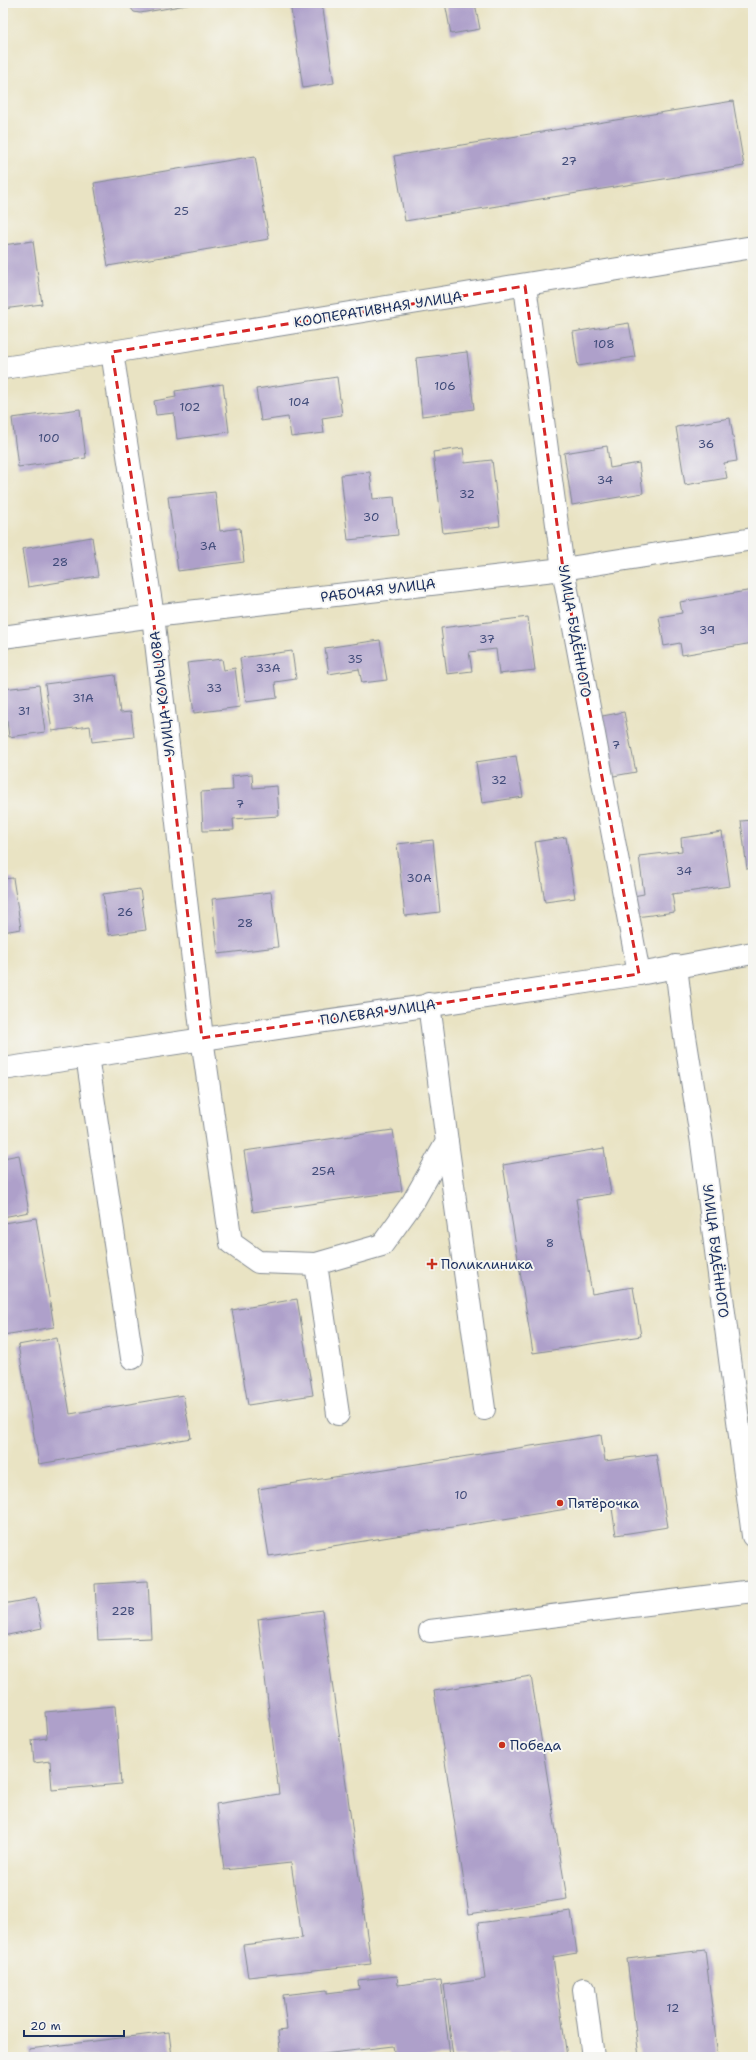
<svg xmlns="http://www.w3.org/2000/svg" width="756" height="2060" viewBox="0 0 756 2060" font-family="'Shantell Sans',sans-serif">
	<rect width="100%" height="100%" fill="#f6f6f2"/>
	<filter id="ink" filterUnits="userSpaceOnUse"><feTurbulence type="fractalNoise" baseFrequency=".025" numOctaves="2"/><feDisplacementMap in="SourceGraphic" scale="8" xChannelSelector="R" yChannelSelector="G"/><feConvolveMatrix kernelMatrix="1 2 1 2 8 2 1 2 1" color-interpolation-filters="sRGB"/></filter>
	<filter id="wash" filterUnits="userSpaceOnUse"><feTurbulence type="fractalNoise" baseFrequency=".012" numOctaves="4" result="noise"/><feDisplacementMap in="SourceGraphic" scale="16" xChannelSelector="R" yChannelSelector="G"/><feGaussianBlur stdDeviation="0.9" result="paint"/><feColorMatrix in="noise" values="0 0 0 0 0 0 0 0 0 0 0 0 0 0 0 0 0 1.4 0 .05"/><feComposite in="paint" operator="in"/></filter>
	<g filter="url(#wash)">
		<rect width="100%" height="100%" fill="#e9e3c3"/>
		<g id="blocks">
			<g fill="#aea0ca">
				<path d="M 127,3 L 198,3 L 140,13 L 134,12 Z"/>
				<path d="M 290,3 L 322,3 L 334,83 L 303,88 Z"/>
				<path d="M 445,3 L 475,3 L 480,29 L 451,34 Z"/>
				<path d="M 733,101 L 744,166 L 405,221 L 394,156 Z"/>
				<path d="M 255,156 L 269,239 L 108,266 L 94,183 Z"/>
				<path d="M 33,241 L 42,304 L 3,309 L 3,245 Z"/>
				<path d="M 629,323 L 635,357 L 578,366 L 573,332 Z"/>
				<path d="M 467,352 L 474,409 L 422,416 L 416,358 Z"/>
				<path d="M 337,377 L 342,415 L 322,418 L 324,433 L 291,437 L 288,417 L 261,421 L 256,389 Z"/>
				<path d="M 223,384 L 229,432 L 177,439 L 174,413 L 156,415 L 154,401 L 176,397 L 175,391 Z"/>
				<path d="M 80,409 L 86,458 L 18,467 L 12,418 Z"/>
				<path d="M 730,418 L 737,461 L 724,463 L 727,478 L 685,485 L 676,427 Z"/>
				<path d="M 607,446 L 610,468 L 639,463 L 643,493 L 572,505 L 564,453 Z"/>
				<path d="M 463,448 L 465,463 L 492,460 L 500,526 L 443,533 L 433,452 Z"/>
				<path d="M 370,472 L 373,499 L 394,497 L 398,535 L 348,540 L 341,475 Z"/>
				<path d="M 215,492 L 220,531 L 240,528 L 244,562 L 178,571 L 168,497 Z"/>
				<path d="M 92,537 L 98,576 L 28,587 L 22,549 Z"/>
				<path d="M 753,590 L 753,643 L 682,655 L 680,643 L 664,646 L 659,617 L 682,613 L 680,602 Z"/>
				<path d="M 528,617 L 535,670 L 499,674 L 496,649 L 469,652 L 472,671 L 447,674 L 441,628 Z"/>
				<path d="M 380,640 L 387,680 L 362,683 L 359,669 L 329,674 L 325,648 Z"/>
				<path d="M 292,651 L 296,679 L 275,682 L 277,698 L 246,702 L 240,658 Z"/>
				<path d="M 222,659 L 224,670 L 235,668 L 240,707 L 194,713 L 187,663 Z"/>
				<path d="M 115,675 L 120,713 L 131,712 L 134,737 L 92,742 L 90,726 L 52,731 L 45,684 Z"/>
				<path d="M 39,685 L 45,732 L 9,737 L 3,689 Z"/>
				<path d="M 624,712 L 636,772 L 608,777 L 597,717 Z"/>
				<path d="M 516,756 L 523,797 L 482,803 L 476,762 Z"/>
				<path d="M 252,774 L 253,788 L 277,786 L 279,816 L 233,819 L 234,830 L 203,831 L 201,792 L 233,790 L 232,776 Z"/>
				<path d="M 753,820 L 753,868 L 747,869 L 741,821 Z"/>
				<path d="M 722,832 L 730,886 L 672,894 L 675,912 L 636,917 L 633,896 L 644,894 L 639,856 L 682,851 L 681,838 Z"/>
				<path d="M 566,837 L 575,898 L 545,902 L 535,842 Z"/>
				<path d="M 433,840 L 440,912 L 405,916 L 397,844 Z"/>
				<path d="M 13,878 L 21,929 L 3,932 L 3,879 Z"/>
				<path d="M 140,889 L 146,930 L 109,935 L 103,894 Z"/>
				<path d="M 271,892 L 278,947 L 218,954 L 212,899 Z"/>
				<path d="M 393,1130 L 402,1191 L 253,1212 L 244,1151 Z"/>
				<path d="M 604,1148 L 611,1194 L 576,1199 L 592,1294 L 633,1287 L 641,1336 L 533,1353 L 503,1165 Z"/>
				<path d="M 19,1155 L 29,1212 L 3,1217 L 3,1158 Z"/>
				<path d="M 36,1218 L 54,1327 L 3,1335 L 3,1223 Z"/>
				<path d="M 297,1299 L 313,1395 L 248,1405 L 232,1310 Z"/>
				<path d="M 57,1338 L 70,1414 L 183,1395 L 191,1438 L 39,1464 L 18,1345 Z"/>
				<path d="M 601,1435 L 605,1461 L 656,1454 L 668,1527 L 616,1535 L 611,1502 L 269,1556 L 258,1489 Z"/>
				<path d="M 148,1581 L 151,1638 L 98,1640 L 95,1584 Z"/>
				<path d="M 36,1598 L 42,1628 L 3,1636 L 3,1604 Z"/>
				<path d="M 322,1610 L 371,1964 L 248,1977 L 243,1945 L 302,1938 L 291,1863 L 224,1870 L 216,1804 L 279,1794 L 258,1619 Z"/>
				<path d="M 531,1676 L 567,1899 L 469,1914 L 434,1691 Z"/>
				<path d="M 115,1706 L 121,1784 L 52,1790 L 50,1761 L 34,1763 L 32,1740 L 47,1738 L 45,1712 Z"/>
				<path d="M 571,1911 L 577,1953 L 553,1957 L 567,2057 L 509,2057 L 509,2054 L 484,2057 L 453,2057 L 444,1985 L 485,1979 L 478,1923 Z"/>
				<path d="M 705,1950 L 718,2057 L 639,2057 L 627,1959 Z"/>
				<path d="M 397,1976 L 398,1985 L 441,1980 L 450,2057 L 395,2057 L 393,2046 L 297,2057 L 281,2057 L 278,2031 L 287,2030 L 283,1995 L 327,1990 L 327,1993 L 359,1989 L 358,1980 Z"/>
				<path d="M 169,2032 L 172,2057 L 30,2057 L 29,2049 Z"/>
			</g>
		</g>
	</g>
	<g filter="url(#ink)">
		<use href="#blocks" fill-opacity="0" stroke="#828990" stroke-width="1"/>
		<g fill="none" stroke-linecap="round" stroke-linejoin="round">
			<defs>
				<g id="minor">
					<path d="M 525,286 L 563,569 L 639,974"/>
					<path d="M 112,352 L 153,616 L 202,1038 L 231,1243 L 258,1262 L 316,1264 L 382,1245 L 413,1202 L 447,1142 L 429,1004"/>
					<path d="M 3,368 L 112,352 L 753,247"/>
					<path d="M 3,637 L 153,616 L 563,569 L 753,539"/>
					<path d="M 676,966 L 683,1024 L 702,1143 L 753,1536"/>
					<path d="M 87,1056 L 132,1358"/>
					<path d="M 3,1069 L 639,974 L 753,953"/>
					<path d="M 447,1142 L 484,1409"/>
					<path d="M 316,1264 L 338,1414"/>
					<path d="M 430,1631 L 753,1591"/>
					<path d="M 584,1989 L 593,2057"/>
				</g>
			</defs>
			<use href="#minor" stroke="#828990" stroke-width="24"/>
			<use href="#minor" stroke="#fff" stroke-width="22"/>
		</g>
	</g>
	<path fill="none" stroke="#d62828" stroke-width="3" stroke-dasharray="8 5" stroke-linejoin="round" d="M 525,286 L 563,569 L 639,974 L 202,1038 L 153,616 L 112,352 Z"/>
	<g fill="#c8321e" stroke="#f6f6f2" stroke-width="1.5">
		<path d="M430 1258h4v4h4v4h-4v4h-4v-4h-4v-4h4z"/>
		<circle cx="560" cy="1503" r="4"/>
		<circle cx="502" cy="1745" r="4"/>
	</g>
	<g text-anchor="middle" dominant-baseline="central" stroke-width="4" stroke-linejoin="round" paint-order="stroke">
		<g font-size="12" fill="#404b79">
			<text x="569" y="161">27</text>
			<text x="181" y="211">25</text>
			<text x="604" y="344">108</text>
			<text x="445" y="386">106</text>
			<text x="299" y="402">104</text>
			<text x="190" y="407">102</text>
			<text x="49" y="438">100</text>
			<text x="706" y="444">36</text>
			<text x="605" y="480">34</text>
			<text x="467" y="494">32</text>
			<text x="371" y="517">30</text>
			<text x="208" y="546">3А</text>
			<text x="60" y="562">28</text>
			<text x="707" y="630">39</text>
			<text x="487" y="639">37</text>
			<text x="355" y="659">35</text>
			<text x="268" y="668">33А</text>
			<text x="214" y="688">33</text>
			<text x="83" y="698">31А</text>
			<text x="24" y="711">31</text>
			<text x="616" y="745">7</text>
			<text x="499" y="780">32</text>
			<text x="240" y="804">7</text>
			<text x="684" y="871">34</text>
			<text x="419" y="878">30А</text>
			<text x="125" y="912">26</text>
			<text x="245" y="923">28</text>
			<text x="323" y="1171">25А</text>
			<text x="550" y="1243">8</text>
			<text x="461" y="1495">10</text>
			<text x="123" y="1611">22В</text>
			<text x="673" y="2008">12</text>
		</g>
		<g font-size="14" fill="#1b2f5e" stroke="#f6f6f2">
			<text transform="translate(378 309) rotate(-9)">КООПЕРАТИВНАЯ УЛИЦА</text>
			<text transform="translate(378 590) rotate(-7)">РАБОЧАЯ УЛИЦА</text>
			<text transform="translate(575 631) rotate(80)">УЛИЦА БУДЁННОГО</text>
			<text transform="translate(162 694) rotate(-97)">УЛИЦА КОЛЬЦОВА</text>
			<text transform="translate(378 1012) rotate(-8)">ПОЛЕВАЯ УЛИЦА</text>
			<text transform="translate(716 1251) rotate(83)">УЛИЦА БУДЁННОГО</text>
		</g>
		<g font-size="14" fill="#1b2f5e" stroke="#f6f6f2" text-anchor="start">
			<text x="441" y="1264">Поликлиника</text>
			<text x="568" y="1503">Пятёрочка</text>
			<text x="510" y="1745">Победа</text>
		</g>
	</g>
	<rect width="756" height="2060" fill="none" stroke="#f6f6f2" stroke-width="16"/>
	<path d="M24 2030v6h100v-6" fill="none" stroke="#1b2f5e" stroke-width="2"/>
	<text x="30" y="2030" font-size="12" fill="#1b2f5e" stroke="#f6f6f2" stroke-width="3" paint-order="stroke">20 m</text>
</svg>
